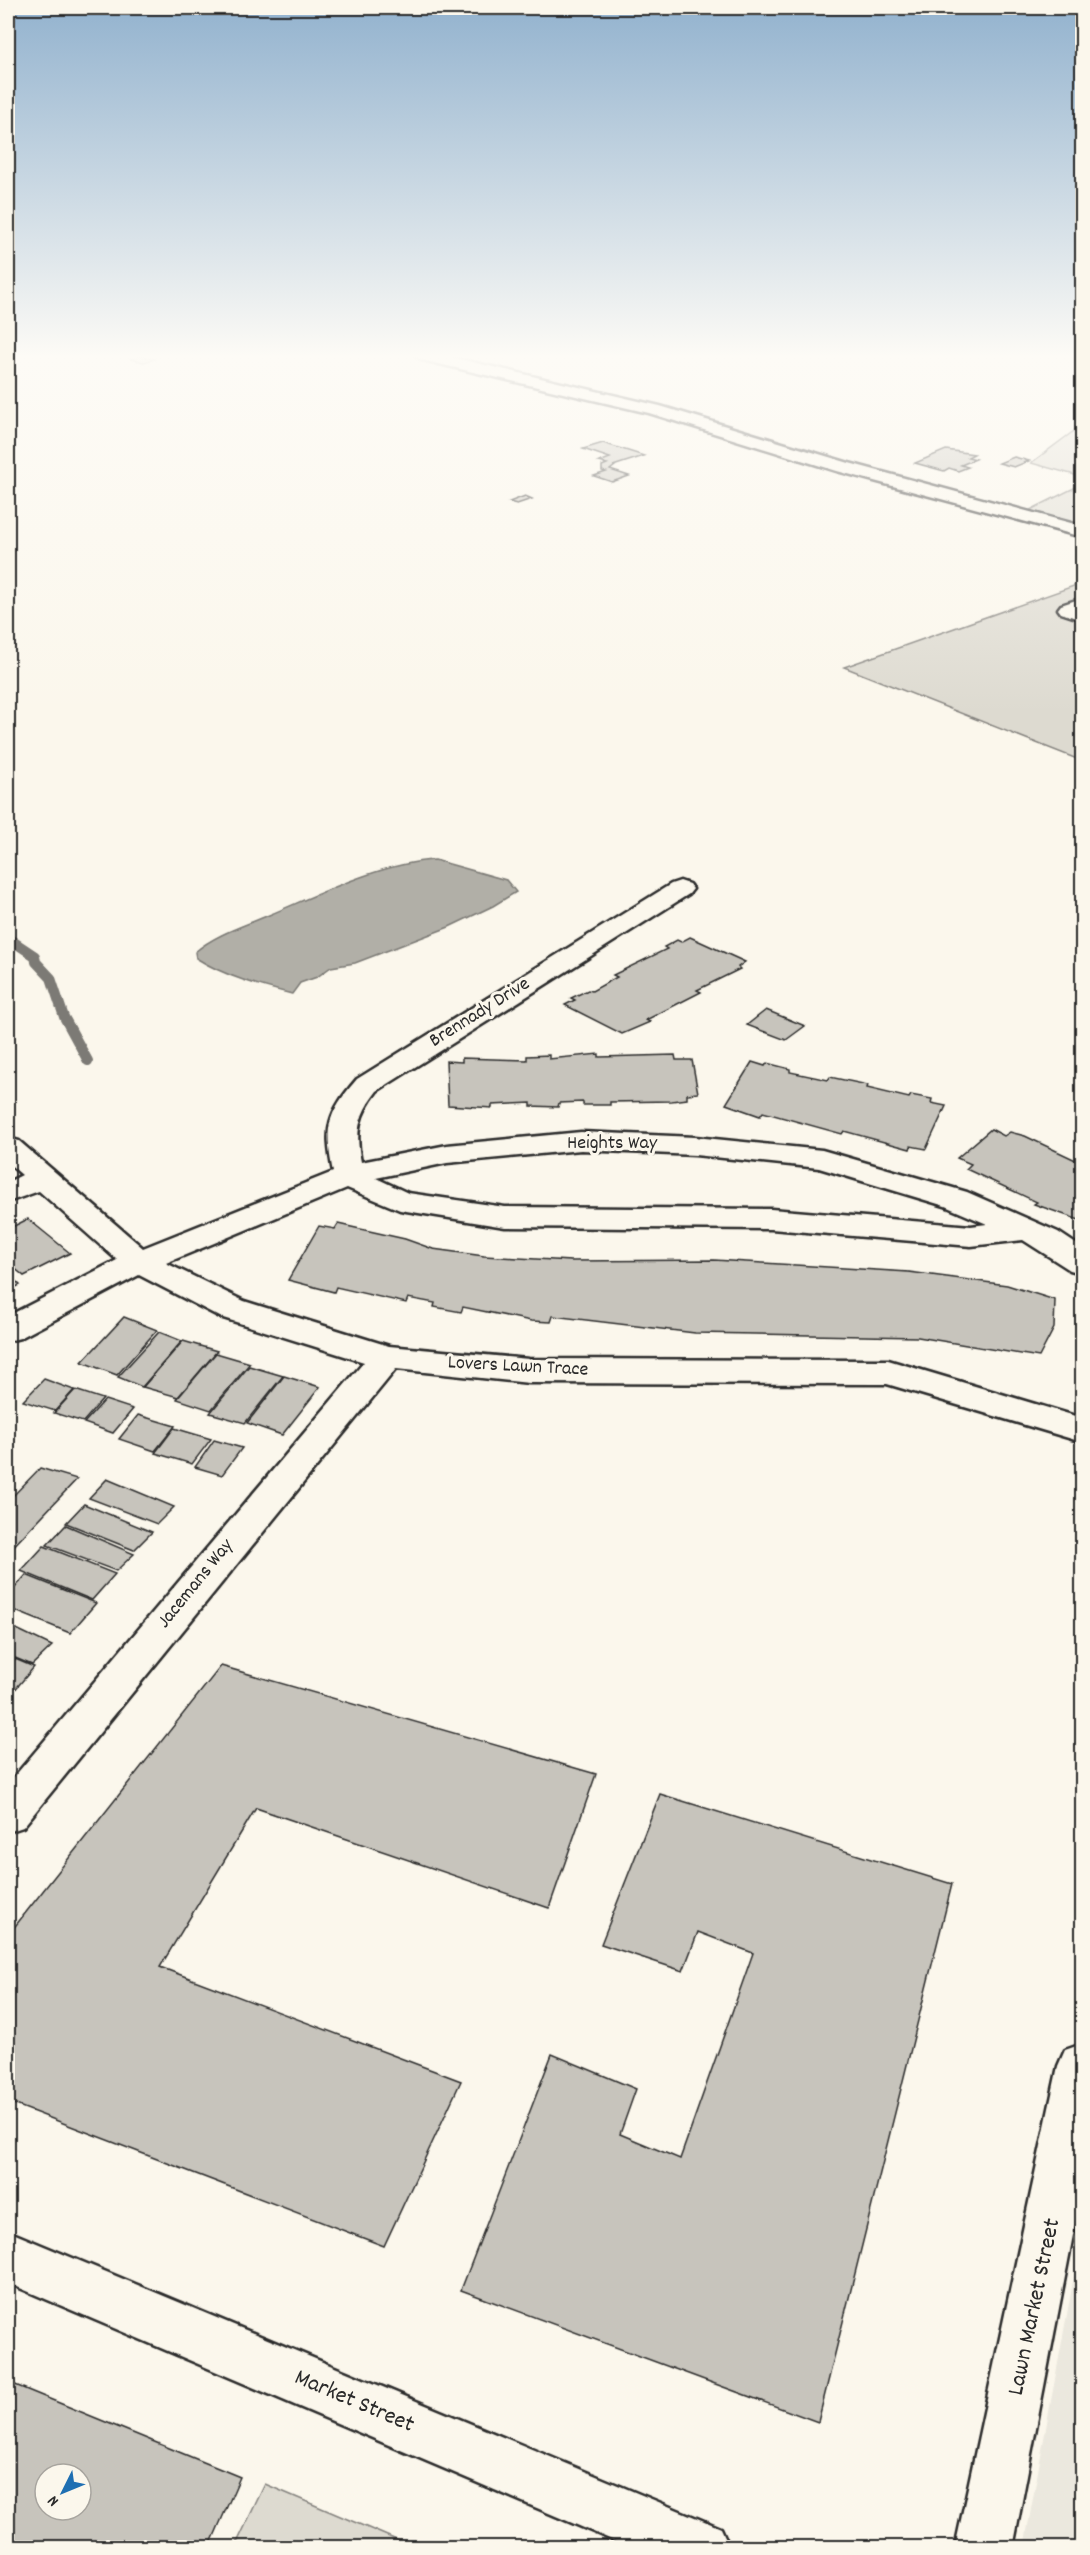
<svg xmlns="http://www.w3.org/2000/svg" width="1090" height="2555" viewBox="0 0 1090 2555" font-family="Dekko,sans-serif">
	<rect width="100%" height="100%" fill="#fbf7ec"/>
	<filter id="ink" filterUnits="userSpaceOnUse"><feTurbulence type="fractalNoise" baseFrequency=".0167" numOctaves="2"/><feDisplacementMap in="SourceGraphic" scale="12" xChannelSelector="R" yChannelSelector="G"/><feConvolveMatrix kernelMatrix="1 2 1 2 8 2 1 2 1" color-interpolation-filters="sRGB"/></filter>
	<g filter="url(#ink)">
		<path fill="#ebe8de" d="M 1082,2233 L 1082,2547 L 1024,2547 Z"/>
		<g fill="#dddad0" stroke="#84827e" stroke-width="1.5">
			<path d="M 1082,425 L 1082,477 L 1031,463 Z"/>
			<path d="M 1082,484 L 1082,527 L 1026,512 Z"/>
			<path d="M 1082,583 L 1082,761 L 844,667 Z"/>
			<path d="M 265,2484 L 413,2547 L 235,2547 Z"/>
		</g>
		<path fill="#b1afa7" stroke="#7b7a75" stroke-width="1.5" d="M 435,860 L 506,880 L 516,892 L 493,906 L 449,927 L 355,963 L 331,967 L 317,977 L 300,983 L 292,994 C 260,986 224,976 196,958 L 195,952 C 216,934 244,926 269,915 C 319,894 381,863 435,860 Z"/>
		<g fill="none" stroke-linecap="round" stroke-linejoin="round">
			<path stroke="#7b7a75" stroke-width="10" d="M 8,938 L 35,956 L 36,962 L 51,978 L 64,1017 L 88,1061"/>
		</g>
		<g fill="#c7c4bc" stroke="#2b2b2b" stroke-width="1.5" fill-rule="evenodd">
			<path d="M 141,356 L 154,359 L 144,362 L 130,359 Z"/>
			<path d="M 603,443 L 644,456 L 613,466 L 615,466 L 610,470 L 629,476 L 612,482 L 594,476 L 606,472 L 602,471 L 602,466 L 607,464 L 599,462 L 610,458 L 583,449 Z"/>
			<path d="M 946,450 L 974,454 L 968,457 L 976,459 L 961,465 L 968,467 L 958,471 L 949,468 L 944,471 L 915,463 Z"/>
			<path d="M 1014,457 L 1029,461 L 1014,467 L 999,463 Z"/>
			<path d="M 525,496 L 532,499 L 517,504 L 509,502 Z"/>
			<path d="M 690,937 L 745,962 L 738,967 L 740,969 L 697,990 L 701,992 L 646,1020 L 650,1022 L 622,1034 L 565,1005 L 575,1000 L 571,998 L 588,990 L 592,991 L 617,977 L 613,975 L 667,949 L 664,947 L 677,940 L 681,942 Z"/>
			<path d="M 766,1010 L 805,1026 L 786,1040 L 747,1025 Z"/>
			<path d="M 599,1054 L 599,1057 L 675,1055 L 676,1060 L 692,1060 L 698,1093 L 687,1094 L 687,1099 L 671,1101 L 610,1102 L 610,1105 L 583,1105 L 583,1102 L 559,1103 L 558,1107 L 531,1106 L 531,1103 L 492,1105 L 492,1108 L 448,1105 L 446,1061 L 462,1062 L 462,1058 L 527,1060 L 527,1056 L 549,1055 L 549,1059 Z"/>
			<path d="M 752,1062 L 765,1066 L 767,1063 L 790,1069 L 790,1072 L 828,1080 L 830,1077 L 868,1085 L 867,1088 L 909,1098 L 911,1095 L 932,1099 L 931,1103 L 946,1106 L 926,1149 L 911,1146 L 910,1149 L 844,1131 L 842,1134 L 763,1112 L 760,1116 L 726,1104 Z"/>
			<path d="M 991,1129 L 1004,1136 L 1010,1132 L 1025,1136 L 1082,1163 L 1082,1221 L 1034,1204 L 1037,1202 L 966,1169 L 971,1164 L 957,1158 Z"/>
			<path d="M 28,1219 L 70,1253 L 24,1276 L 8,1263 L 8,1229 Z"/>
			<path d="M 338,1224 L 405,1239 L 433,1249 L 484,1256 L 571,1261 L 714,1260 L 909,1272 L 1007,1285 L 1055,1300 L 1054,1328 L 1039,1357 L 918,1337 L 695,1333 L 553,1316 L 551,1322 L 531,1321 L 463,1307 L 461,1312 L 434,1307 L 435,1303 L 408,1298 L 406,1303 L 336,1287 L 334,1292 L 288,1280 L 319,1226 L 335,1229 Z"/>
			<path d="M 8,1274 L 20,1285 L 8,1291 Z"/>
			<path d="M 124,1317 L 157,1330 L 117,1375 L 82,1362 Z"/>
			<path d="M 159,1332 L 182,1341 L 142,1387 L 118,1377 Z"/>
			<path d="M 183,1341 L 217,1351 L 178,1397 L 143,1387 Z"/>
			<path d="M 216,1353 L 250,1363 L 211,1410 L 177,1399 Z"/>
			<path d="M 249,1366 L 283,1376 L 245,1423 L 210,1413 Z"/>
			<path d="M 284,1376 L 320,1387 L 282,1435 L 247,1423 Z"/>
			<path d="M 44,1379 L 74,1390 L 55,1411 L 23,1401 Z"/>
			<path d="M 75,1390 L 103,1399 L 83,1422 L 54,1413 Z"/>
			<path d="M 105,1400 L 133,1409 L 113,1433 L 84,1423 Z"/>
			<path d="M 138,1415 L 175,1426 L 155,1451 L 119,1439 Z"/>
			<path d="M 174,1428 L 211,1439 L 192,1464 L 155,1453 Z"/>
			<path d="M 214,1440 L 242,1448 L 222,1475 L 195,1467 Z"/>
			<path d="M 40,1468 L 77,1479 L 8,1552 L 8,1501 Z"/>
			<path d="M 107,1479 L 174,1507 L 157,1524 L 89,1498 Z"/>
			<path d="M 84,1504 L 152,1532 L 134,1550 L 66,1523 Z"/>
			<path d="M 66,1525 L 134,1554 L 116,1571 L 47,1545 Z"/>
			<path d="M 44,1546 L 115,1574 L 92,1600 L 21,1571 Z"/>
			<path d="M 26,1575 L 96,1603 L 70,1633 L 8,1608 L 8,1596 Z"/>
			<path d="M 8,1625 L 52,1646 L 32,1665 L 8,1655 Z"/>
			<path d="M 8,1656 L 34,1667 L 8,1698 Z"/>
			<path d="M 221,1666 L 596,1774 L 549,1908 L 256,1808 L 160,1967 L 461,2081 L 384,2246 L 8,2102 L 8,1935 Z"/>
			<path d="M 660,1794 L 952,1884 L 818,2422 L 461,2290 L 552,2054 L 636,2089 L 620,2134 L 680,2159 L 753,1953 L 698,1932 L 683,1971 L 601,1944 Z"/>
			<path d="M 8,2382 L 240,2477 L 209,2548 L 8,2548 ZM 45,2474 L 81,2474 L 81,2510 L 45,2510 Z"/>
		</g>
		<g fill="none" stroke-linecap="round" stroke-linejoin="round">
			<defs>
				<g id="minor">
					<path d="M 415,355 L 442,355 L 660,406 L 849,463 L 1082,526 L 1082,537 L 837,471 L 649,413 L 422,360 Z"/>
					<path d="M 1082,598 L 1082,620 L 1061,613 L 1058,609 L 1061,605 Z"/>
					<path d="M 680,881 L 689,884 L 693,889 L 689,894 L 377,1091 C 358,1115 355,1132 361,1162 L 447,1145 L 581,1132 L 695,1137 L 822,1150 L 967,1192 L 1058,1232 L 1082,1248 L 1082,1273 L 1070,1270 L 1023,1240 L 971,1246 L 771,1229 L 505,1227 L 400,1210 L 347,1188 L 166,1263 L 244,1301 L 389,1346 L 529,1359 L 888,1360 L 1082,1418 L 1082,1442 L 887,1384 L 529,1383 L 396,1369 L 23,1827 L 8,1832 L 8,1784 L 364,1362 L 220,1317 L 139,1275 L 20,1338 L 8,1341 L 8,1316 L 117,1260 L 39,1191 L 8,1202 L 8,1182 L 22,1175 L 8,1163 L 8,1138 L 19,1141 L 143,1248 L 333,1172 C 324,1127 327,1114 357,1079 L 671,884 ZM 581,1150 L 695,1155 L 819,1168 L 945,1206 L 987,1224 L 971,1226 L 771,1209 L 505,1207 L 408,1193 L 376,1178 L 447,1163 Z"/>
					<path d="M 1082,2044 L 1082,2188 L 1013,2548 L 955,2548 L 1058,2066 L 1065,2050 Z"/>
					<path d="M 8,2231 L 721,2528 L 730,2548 L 631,2548 L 8,2283 Z"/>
				</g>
			</defs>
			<use href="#minor" stroke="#2b2b2b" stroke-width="5"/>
			<use href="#minor" fill="#fbf7ec" fill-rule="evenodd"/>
		</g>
	</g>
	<linearGradient id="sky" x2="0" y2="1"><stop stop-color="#92b2ce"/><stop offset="0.5" stop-color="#fdfbf6"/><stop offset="1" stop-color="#fdfbf6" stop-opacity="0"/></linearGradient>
	<rect width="1090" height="713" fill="url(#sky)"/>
	<g text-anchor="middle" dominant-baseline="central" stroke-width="6" stroke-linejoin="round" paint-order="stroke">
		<g font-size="20" fill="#2b2b2b" stroke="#fbf7ec">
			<text transform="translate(480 1013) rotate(-32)">Brennady Drive</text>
			<text x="612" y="1144">Heights Way</text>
			<text transform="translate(518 1367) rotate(3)">Lovers Lawn Trace</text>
			<text transform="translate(196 1584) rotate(-51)">Jacemans Way</text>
		</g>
		<g font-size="24" fill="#2b2b2b" stroke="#fbf7ec">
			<text transform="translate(1035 2307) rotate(-78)">Lawn Market Street</text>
			<text transform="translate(354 2402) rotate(23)">Market Street</text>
		</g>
	</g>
	<rect width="1090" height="2555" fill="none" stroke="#fbf7ec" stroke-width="30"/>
	<rect x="15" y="15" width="1060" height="2525" fill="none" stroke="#2b2b2b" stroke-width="2" filter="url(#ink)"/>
	<g transform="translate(63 2492) rotate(227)"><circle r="28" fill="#fbf7ec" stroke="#a8a59f" stroke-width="1.5"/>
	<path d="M0-4.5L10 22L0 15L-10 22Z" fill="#1f6fb2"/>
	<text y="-9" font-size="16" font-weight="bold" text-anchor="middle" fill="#2b2b2b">N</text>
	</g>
</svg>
